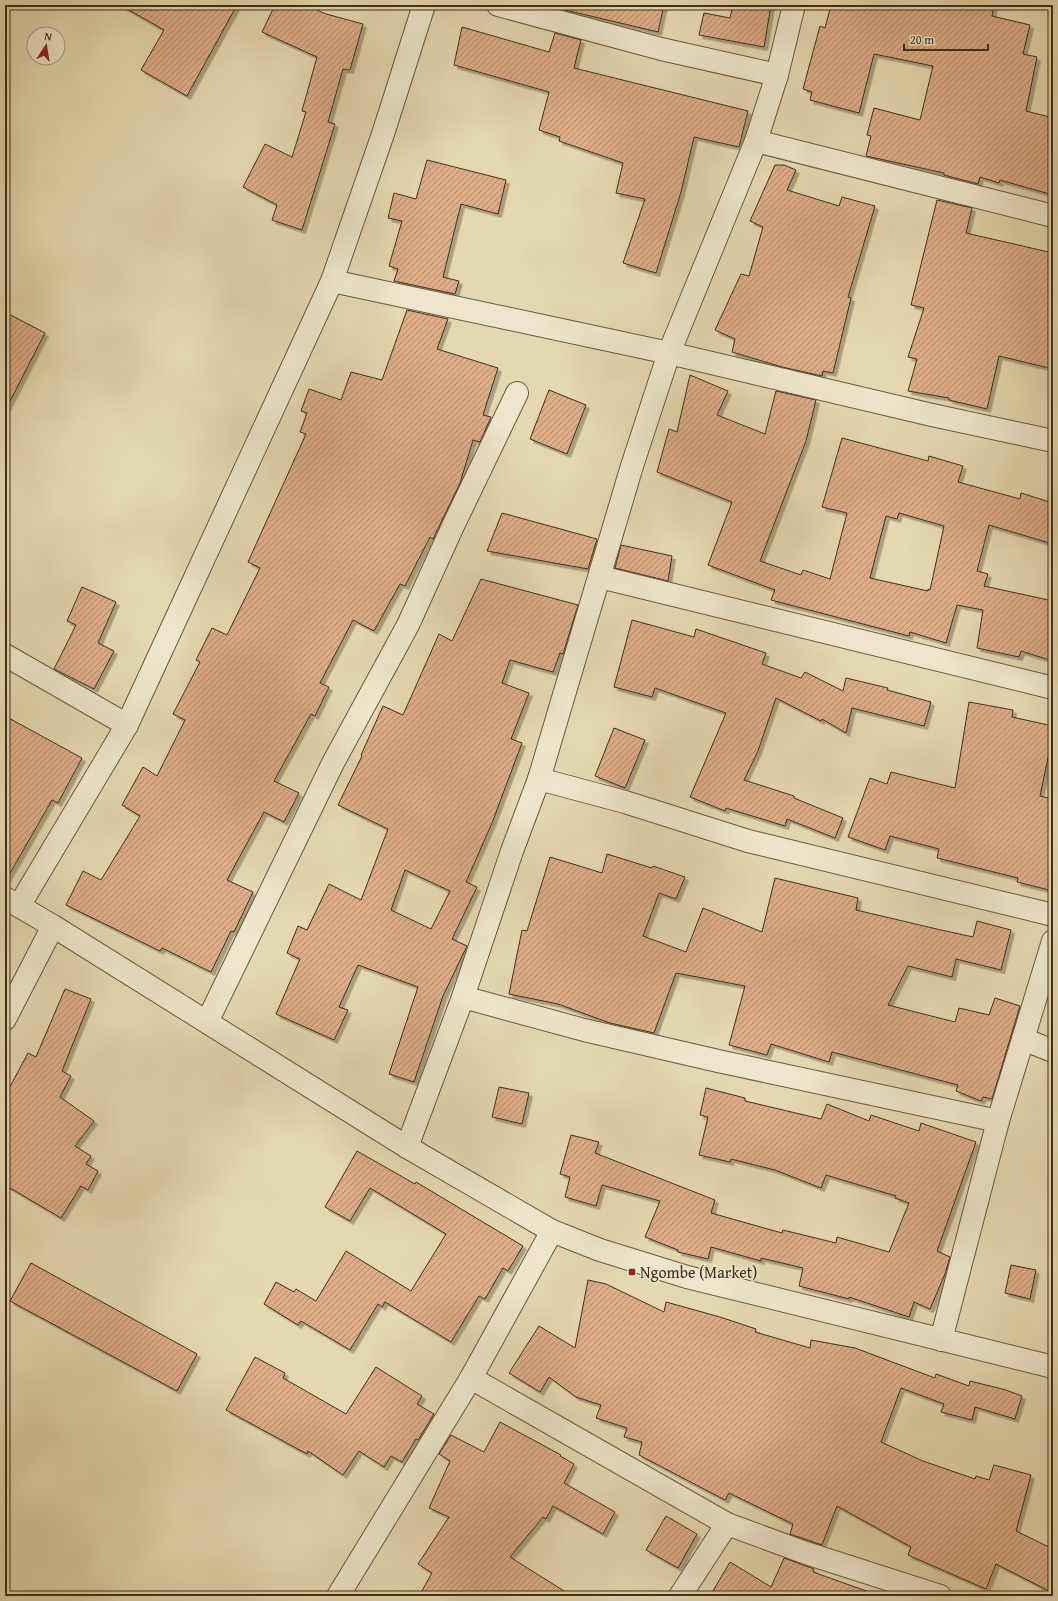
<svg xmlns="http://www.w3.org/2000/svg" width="1058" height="1601" viewBox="0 0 1058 1601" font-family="'Gentium Book Plus',serif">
	<defs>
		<pattern id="building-hatch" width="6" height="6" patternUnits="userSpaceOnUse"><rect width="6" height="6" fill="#dead88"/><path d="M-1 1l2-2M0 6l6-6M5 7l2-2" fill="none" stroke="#b58d6e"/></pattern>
		<filter id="shadow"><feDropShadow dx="3.5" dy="3.5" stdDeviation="0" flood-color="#0004"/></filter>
	</defs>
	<rect width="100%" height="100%" fill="#e5d8b1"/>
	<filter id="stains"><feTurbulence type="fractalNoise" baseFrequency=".005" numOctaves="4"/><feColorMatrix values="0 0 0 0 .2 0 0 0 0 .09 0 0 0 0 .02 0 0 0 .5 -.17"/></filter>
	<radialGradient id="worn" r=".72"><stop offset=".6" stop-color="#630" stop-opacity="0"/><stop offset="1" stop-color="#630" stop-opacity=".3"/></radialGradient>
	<g fill="url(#building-hatch)" stroke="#3f2f1b" fill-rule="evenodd" filter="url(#shadow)">
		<path d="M 120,5 L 237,5 L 187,96 L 141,70 L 164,30 Z"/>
		<path d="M 275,5 L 306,5 L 326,14 L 363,24 L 350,70 L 343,69 L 328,122 L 335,124 L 302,230 L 272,220 L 277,205 L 243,187 L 265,144 L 292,157 L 306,112 L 302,111 L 317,57 L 262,32 Z"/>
		<path d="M 562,5 L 664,5 L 658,32 L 561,9 Z"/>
		<path d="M 733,5 L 771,5 L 764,47 L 699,35 L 704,13 L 730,18 Z"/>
		<path d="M 831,5 L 994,5 L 992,16 L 1030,25 L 1023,54 L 1037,57 L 1026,111 L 1053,118 L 1053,195 L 1000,180 L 999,183 L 980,177 L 978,184 L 944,175 L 944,173 L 866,156 L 871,136 L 867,135 L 874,108 L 920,120 L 933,66 L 874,54 L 859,113 L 810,100 L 812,92 L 803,89 L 820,26 L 825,28 Z"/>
		<path d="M 462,27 L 549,52 L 555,33 L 581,40 L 574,68 L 748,111 L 739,147 L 694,137 L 681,192 L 656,273 L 623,263 L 645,199 L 616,193 L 623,163 L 559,141 L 560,137 L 539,130 L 549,92 L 454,65 Z"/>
		<path d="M 427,160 L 506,180 L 498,214 L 461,204 L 443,277 L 459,281 L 455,294 L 394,281 L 398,269 L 389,266 L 402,221 L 388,218 L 394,193 L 416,199 Z"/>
		<path d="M 775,165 L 784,165 L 796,170 L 787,190 L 839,206 L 842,197 L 875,206 L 848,297 L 851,298 L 833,373 L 823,371 L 822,376 L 782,367 L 732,352 L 735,339 L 715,330 L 741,274 L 749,276 L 763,227 L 750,221 Z"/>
		<path d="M 937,200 L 972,208 L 966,233 L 1053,253 L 1053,369 L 999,356 L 987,409 L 949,400 L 949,398 L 908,391 L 917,359 L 908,357 L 924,308 L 911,305 Z"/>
		<path d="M 407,310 L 448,319 L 437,349 L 498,368 L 483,415 L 491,417 L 480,442 L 473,440 L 460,483 L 433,539 L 430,537 L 405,586 L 400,584 L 374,631 L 353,620 L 320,683 L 329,687 L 315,716 L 311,714 L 274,781 L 299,793 L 284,822 L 264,812 L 227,880 L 253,892 L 234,932 L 231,931 L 211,972 L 162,948 L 160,951 L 66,905 L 83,871 L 101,880 L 140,816 L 122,805 L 143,767 L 157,776 L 185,720 L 173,714 L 200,662 L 196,660 L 212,628 L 227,635 L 260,568 L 248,562 L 306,434 L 300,432 L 307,413 L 301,411 L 309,389 L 341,400 L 351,372 L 382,380 Z"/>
		<path d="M 5,312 L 45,333 L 5,411 Z"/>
		<path d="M 690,375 L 728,391 L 717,415 L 765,434 L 776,391 L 816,400 L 806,441 L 760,561 L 801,575 L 803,570 L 830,579 L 847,513 L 822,507 L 842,438 L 928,461 L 929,456 L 963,466 L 958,482 L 1020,499 L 1021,493 L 1053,503 L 1053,544 L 989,525 L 977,571 L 988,574 L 984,586 L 1053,601 L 1053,661 L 1021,651 L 1019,657 L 977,648 L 983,610 L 957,605 L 946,643 L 910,632 L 909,636 L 771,600 L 775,590 L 708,565 L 732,502 L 657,472 L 669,429 L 677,432 ZM 899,513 L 944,526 L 930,590 L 928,589 L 928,591 L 870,578 L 886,516 L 897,519 Z"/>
		<path d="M 549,390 L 586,405 L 567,454 L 530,439 Z"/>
		<path d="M 502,513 L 597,539 L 588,569 L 487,551 Z"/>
		<path d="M 621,545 L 672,556 L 668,581 L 615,568 Z"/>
		<path d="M 481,579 L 578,605 L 563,654 L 560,653 L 553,672 L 510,660 L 502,683 L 529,693 L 511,739 L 522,743 L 492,823 L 466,882 L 477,887 L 452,939 L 467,946 L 443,996 L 414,1082 L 389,1074 L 418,987 L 358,965 L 339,1007 L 348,1010 L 334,1040 L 276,1014 L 300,959 L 287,953 L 298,926 L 307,930 L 329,884 L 361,900 L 388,829 L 338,805 L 362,756 L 361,755 L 383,706 L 403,715 L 439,634 L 452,641 ZM 405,870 L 450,891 L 431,929 L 391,910 Z"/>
		<path d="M 82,587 L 116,602 L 98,643 L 114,651 L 94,689 L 54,669 L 76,625 L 67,621 Z"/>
		<path d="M 632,620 L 694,637 L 696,629 L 766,653 L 762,664 L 801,678 L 805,672 L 843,691 L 846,678 L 888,688 L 887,690 L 931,702 L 924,726 L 852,708 L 846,733 L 822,719 L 821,721 L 776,698 L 758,751 L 744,780 L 794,796 L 794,798 L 843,818 L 835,838 L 787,819 L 785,826 L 726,808 L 725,811 L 690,797 L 726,713 L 655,688 L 652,697 L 614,687 Z"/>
		<path d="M 969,702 L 1013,710 L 1012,717 L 1053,726 L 1053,734 L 1040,796 L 1053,799 L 1053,891 L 1017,882 L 1018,878 L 937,858 L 939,849 L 890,836 L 885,850 L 848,837 L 870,778 L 887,784 L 891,772 L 955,788 Z"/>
		<path d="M 5,716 L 82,758 L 58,803 L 52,800 L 5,882 Z"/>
		<path d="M 614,728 L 645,740 L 625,788 L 595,776 Z"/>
		<path d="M 607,854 L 652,868 L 653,866 L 685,877 L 676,899 L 659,893 L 643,936 L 686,952 L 703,908 L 762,932 L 775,878 L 858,898 L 856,910 L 941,930 L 973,937 L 977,921 L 1011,930 L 1001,970 L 956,959 L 952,977 L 908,966 L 888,1005 L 955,1022 L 959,1008 L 989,1015 L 995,998 L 1020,1006 L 992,1099 L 983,1097 L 981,1101 L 956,1091 L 958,1085 L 832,1052 L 829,1062 L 771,1044 L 767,1055 L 729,1045 L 745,986 L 676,973 L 654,1033 L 610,1023 L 558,1004 L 509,994 L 522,930 L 527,931 L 550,857 L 602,873 Z"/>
		<path d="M 65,989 L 91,999 L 62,1071 L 71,1076 L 60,1097 L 94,1121 L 75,1146 L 91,1156 L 86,1164 L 98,1171 L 88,1190 L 81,1186 L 61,1218 L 5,1185 L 5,1096 L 28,1053 L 36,1057 Z"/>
		<path d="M 499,1087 L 529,1093 L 522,1124 L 492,1117 Z"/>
		<path d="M 706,1088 L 745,1098 L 745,1101 L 821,1119 L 827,1104 L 869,1121 L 871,1115 L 919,1131 L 921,1123 L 976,1142 L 937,1251 L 950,1257 L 945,1274 L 930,1309 L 914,1302 L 909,1317 L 849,1297 L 849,1299 L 799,1286 L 803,1268 L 761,1258 L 761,1261 L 711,1247 L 708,1259 L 678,1252 L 678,1250 L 645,1237 L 660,1201 L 602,1185 L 596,1206 L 565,1197 L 570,1177 L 560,1174 L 571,1135 L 599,1142 L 595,1153 L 715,1200 L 711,1213 L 782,1233 L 783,1230 L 836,1243 L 837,1237 L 889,1252 L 909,1203 L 895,1198 L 896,1196 L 826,1175 L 821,1188 L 775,1170 L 731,1159 L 730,1162 L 699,1155 L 708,1117 L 700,1115 Z"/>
		<path d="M 357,1151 L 415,1184 L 416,1182 L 523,1246 L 508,1271 L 503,1268 L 485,1299 L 479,1296 L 451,1342 L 385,1302 L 382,1307 L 378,1304 L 350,1350 L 301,1321 L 298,1325 L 264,1304 L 276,1282 L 294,1292 L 296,1289 L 316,1301 L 346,1251 L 411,1291 L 446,1234 L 370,1188 L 350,1221 L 325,1207 Z"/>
		<path d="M 31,1263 L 197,1354 L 177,1391 L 10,1301 Z"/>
		<path d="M 1011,1265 L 1036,1270 L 1030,1299 L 1005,1293 Z"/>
		<path d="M 588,1280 L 606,1284 L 664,1312 L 666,1302 L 720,1317 L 756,1329 L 755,1332 L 810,1348 L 811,1340 L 855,1348 L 935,1378 L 936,1374 L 969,1386 L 970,1381 L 1006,1390 L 1022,1396 L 1015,1419 L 975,1407 L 972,1420 L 941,1412 L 944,1404 L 901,1388 L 881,1442 L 923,1461 L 975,1479 L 976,1476 L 989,1480 L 994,1465 L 1031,1475 L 1016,1531 L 1053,1549 L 1053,1593 L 996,1564 L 986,1589 L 908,1555 L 911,1547 L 837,1506 L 822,1545 L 790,1534 L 793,1524 L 729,1493 L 725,1500 L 639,1455 L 642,1442 L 624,1437 L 627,1428 L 596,1418 L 601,1405 L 576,1397 L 549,1377 L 540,1392 L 509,1373 L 539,1326 L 575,1348 Z"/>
		<path d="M 255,1357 L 285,1373 L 283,1378 L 346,1414 L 376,1367 L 422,1396 L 417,1404 L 434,1414 L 418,1440 L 416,1439 L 402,1462 L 391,1456 L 384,1467 L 359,1451 L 343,1475 L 308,1451 L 307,1454 L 226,1410 Z"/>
		<path d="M 500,1422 L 561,1455 L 560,1456 L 574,1464 L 564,1483 L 615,1512 L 603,1534 L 553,1506 L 546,1519 L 543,1517 L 510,1557 L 572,1596 L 419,1596 L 432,1573 L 418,1564 L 449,1517 L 429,1508 L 450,1461 L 439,1454 L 451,1435 L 484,1452 Z"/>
		<path d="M 666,1516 L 697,1534 L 678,1568 L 646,1550 Z"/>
		<path d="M 784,1558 L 814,1569 L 813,1572 L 872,1593 L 871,1596 L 710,1596 L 730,1562 L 771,1587 Z"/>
	</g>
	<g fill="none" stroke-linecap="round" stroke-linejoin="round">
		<defs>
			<g id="minor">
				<path d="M 498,5 L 661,49 L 777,75"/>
				<path d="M 756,141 L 1053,216"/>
				<path d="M 332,281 L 669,353 L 932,415 L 1053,441"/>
				<path d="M 600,577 L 1053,688"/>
				<path d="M 5,655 L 127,725"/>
				<path d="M 539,779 L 625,802 L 748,841 L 1053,915"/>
				<path d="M 5,898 L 53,926 L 407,1147 L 552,1231 L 600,1250 L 687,1277 L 1053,1367"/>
				<path d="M 19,906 L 127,725 L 332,281 L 383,134 L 424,5"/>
				<path d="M 463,997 L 584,1030 L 718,1061 L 998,1121"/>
				<path d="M 5,1019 L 53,926"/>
				<path d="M 207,1022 L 333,763 L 408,625 L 453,526 L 517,393"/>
				<path d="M 1023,1039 L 1053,1051"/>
				<path d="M 407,1147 L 463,997 L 512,851 L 539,779 L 632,466 L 669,353 L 756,141 L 777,75 L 794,5"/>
				<path d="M 941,1340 L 998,1121 L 1053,941"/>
				<path d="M 471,1378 L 727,1524 L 806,1553 L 940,1596"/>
				<path d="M 338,1596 L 471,1378 L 552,1231"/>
				<path d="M 680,1596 L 727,1524"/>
			</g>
		</defs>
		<use href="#minor" stroke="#685940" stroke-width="24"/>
		<use href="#minor" stroke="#eee6cc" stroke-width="22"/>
	</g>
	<rect fill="#8f2418" stroke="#eee6cc" stroke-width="1.5" x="628" y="1268" width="8" height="8" rx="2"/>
	<g text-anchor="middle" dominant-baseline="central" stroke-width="3" stroke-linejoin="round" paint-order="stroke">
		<g font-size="16" fill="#3f2f1b" stroke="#eee6cc" text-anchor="start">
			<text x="640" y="1272">Ngombe (Market)</text>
		</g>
	</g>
	<rect width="1058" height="1601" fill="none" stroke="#e5d8b1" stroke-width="20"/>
	<rect x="6" y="6" width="1046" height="1589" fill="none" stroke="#3f2f1b" stroke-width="2"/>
	<rect x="10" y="10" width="1038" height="1581" fill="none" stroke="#3f2f1b"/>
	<g transform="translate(46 46) rotate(12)"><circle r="19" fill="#eee6cc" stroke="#a89d85"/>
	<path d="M0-3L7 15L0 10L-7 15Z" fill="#8f2418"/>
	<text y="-6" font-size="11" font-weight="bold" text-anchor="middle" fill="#3f2f1b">N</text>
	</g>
	<path d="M904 44v6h84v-6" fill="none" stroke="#3f2f1b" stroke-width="2"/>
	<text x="910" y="44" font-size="12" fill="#3f2f1b" stroke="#eee6cc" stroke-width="3" paint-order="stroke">20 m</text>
	<rect width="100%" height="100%" filter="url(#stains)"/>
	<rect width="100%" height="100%" fill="url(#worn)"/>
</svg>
